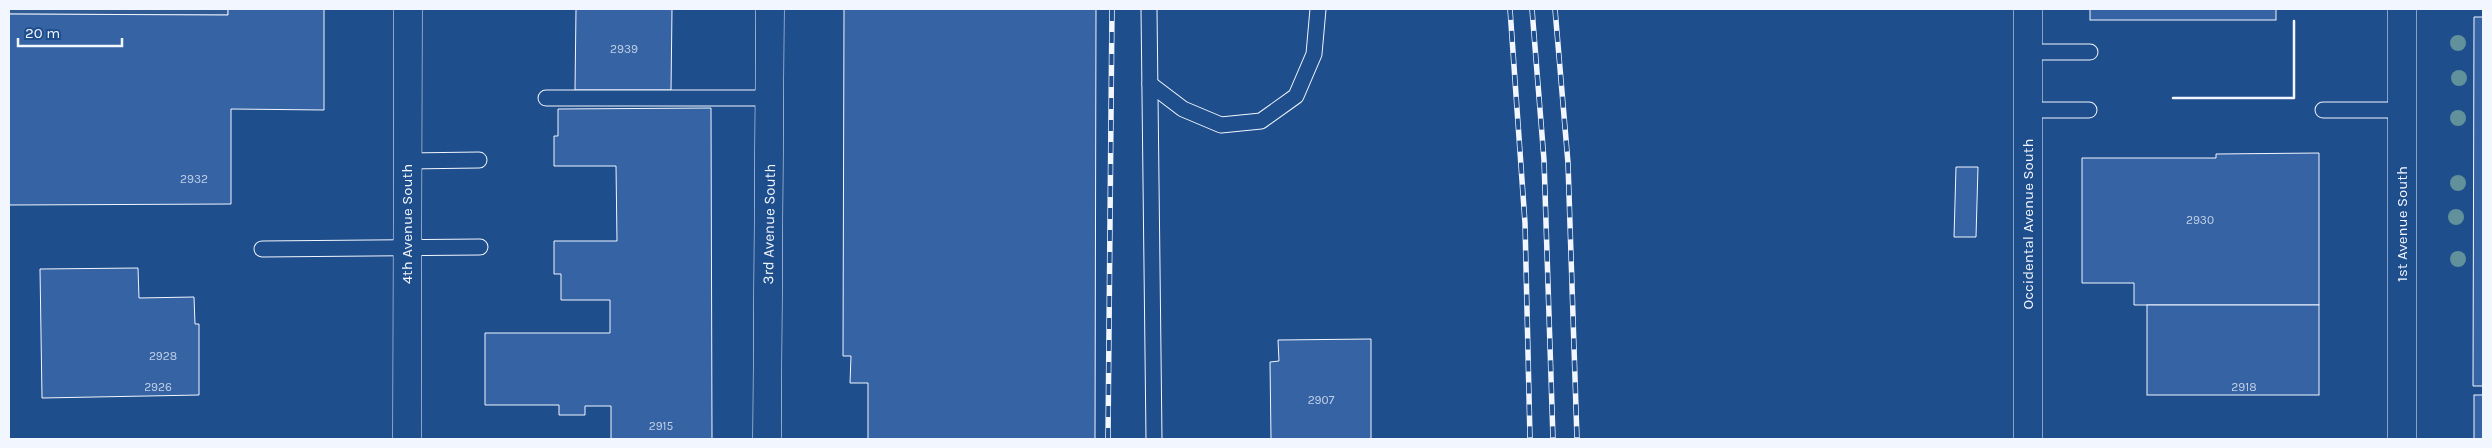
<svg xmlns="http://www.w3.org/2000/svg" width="2492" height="448" viewBox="0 0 2492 448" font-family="Karla,sans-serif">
	<rect width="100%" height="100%" fill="#1f4e8c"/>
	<path fill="#305b95" stroke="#a8bbd7" d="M 9,9 L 228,9 L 228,15 L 9,14 Z"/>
	<g fill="#3563a3" stroke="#f2f6ff">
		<path d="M 228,9 L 324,9 L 324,110 L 231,109 L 231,204 L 9,205 L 9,14 L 228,15 Z"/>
		<path d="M 576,9 L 672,9 L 671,90 L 575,90 Z"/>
		<path d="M 844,9 L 1096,9 L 1095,439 L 868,439 L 868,383 L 850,383 L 851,356 L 843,356 Z"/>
		<rect x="2090" y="9" width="186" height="11"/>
		<path d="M 2474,17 L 2483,17 L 2483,386 L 2473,386 Z"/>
		<path d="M 711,108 L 712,439 L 611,439 L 611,406 L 585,406 L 585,415 L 559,415 L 559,405 L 485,405 L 485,333 L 610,333 L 610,300 L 561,300 L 561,274 L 554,274 L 554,241 L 617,241 L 616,166 L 554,166 L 554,136 L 558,136 L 558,109 Z"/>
		<path d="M 2319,153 L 2319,305 L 2134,305 L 2134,283 L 2082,283 L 2082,158 L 2216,158 L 2216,154 Z"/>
		<path d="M 1956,167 L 1978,167 L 1976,237 L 1954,237 Z"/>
		<path d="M 138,268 L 139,298 L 194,297 L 195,324 L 199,324 L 199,395 L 42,398 L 40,269 Z"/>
		<rect x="2147" y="305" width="172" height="90"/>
		<path d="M 1371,339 L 1371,439 L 1271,439 L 1270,362 L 1279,361 L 1278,340 Z"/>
		<rect x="2474" y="395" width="9" height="44"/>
	</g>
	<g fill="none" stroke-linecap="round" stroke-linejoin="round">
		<defs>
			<g id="service">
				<path d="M 1149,9 L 1154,439"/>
				<path d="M 2028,52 L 2090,52"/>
				<path d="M 1150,84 L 1183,109 L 1221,125 L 1261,121 L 1296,96 L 1314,54 L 1318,9"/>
				<path d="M 546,98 L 770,98"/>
				<path d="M 2028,110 L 2089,110"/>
				<path d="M 2323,110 L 2401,110"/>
				<path d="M 407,161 L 479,160"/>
				<path d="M 262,249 L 480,247"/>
			</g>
			<g id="minor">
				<path d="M 2028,9 L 2028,439"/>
				<path d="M 767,439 L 770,9"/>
			</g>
			<g id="primary">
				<path d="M 2402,9 L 2402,439"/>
				<path d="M 407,439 L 408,9"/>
			</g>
		</defs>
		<use href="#service" stroke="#f2f6ff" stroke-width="17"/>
		<use href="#minor" stroke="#f2f6ff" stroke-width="29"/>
		<use href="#primary" stroke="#f2f6ff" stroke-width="29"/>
		<use href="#service" stroke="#1f4e8c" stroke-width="15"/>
		<use href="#minor" stroke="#1f4e8c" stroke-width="28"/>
		<use href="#primary" stroke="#1f4e8c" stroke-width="28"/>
		<defs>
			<g id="rail">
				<path d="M 1510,9 L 1525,223 L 1530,439"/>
				<path d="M 1532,9 L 1544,160 L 1553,439"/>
				<path d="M 1555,9 L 1568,163 L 1577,439"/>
				<path d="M 1108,439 L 1112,9"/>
			</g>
		</defs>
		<use href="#rail" stroke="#f2f6ff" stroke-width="5.5"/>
		<use href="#rail" stroke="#1f4e8c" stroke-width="4" stroke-dasharray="11" stroke-linecap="butt"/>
		<path stroke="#f2f6ff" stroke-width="2.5" d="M 2173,98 L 2294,98 L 2294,21"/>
	</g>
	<g fill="#61919a">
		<circle cx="2458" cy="43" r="8"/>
		<circle cx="2459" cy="78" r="8"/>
		<circle cx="2458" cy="118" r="8"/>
		<circle cx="2458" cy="183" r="8"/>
		<circle cx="2456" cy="217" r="8"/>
		<circle cx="2458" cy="259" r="8"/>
	</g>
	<g text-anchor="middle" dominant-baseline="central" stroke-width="4" stroke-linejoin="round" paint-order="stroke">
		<g font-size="12" fill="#c3d1e8">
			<text x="624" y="49">2939</text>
			<text x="194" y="179">2932</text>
			<text x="2200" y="220">2930</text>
			<text x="163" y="356">2928</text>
			<text x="158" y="387">2926</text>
			<text x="2244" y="387">2918</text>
			<text x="1321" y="400">2907</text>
			<text x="661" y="426">2915</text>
		</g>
		<g font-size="15" fill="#f2f6ff" stroke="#1f4e8c">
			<text transform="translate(407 224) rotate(-90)">4th Avenue South</text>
			<text transform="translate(769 224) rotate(-89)">3rd Avenue South</text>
			<text transform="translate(2028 224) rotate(-90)">Occidental Avenue South</text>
			<text transform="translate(2402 224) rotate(-90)">1st Avenue South</text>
		</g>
	</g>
	<rect width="2492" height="448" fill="none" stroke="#f2f6ff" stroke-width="20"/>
	<path d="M18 38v8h104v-8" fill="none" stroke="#f2f6ff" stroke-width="2.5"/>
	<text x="25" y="38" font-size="15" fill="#f2f6ff" stroke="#1f4e8c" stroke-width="4" paint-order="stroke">20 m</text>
</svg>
